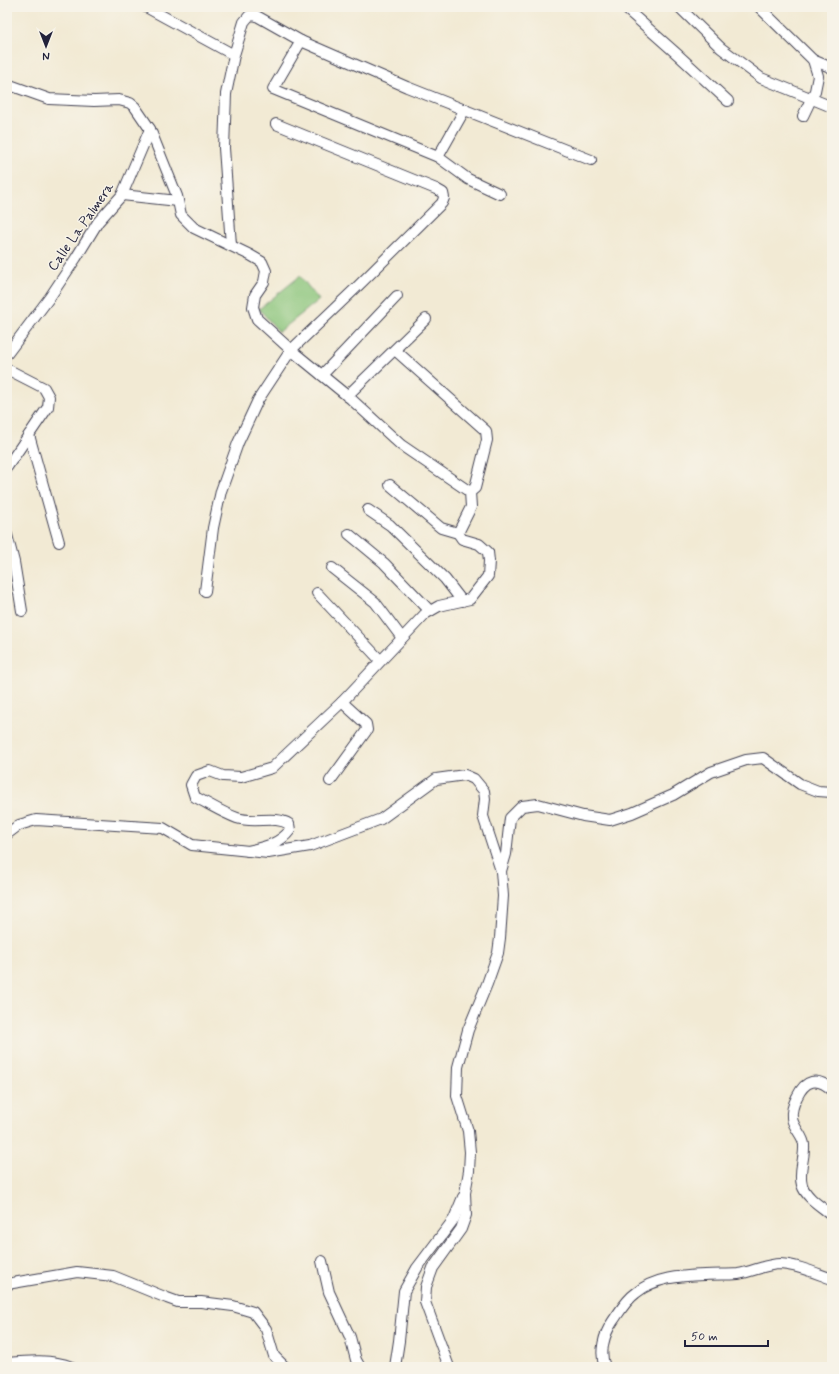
<svg xmlns="http://www.w3.org/2000/svg" width="839" height="1374" viewBox="0 0 839 1374" font-family="Mynerve,sans-serif">
	<rect width="100%" height="100%" fill="#f7f3e8"/>
	<filter id="ink" filterUnits="userSpaceOnUse"><feTurbulence type="fractalNoise" baseFrequency=".025" numOctaves="2"/><feDisplacementMap in="SourceGraphic" scale="8" xChannelSelector="R" yChannelSelector="G"/><feConvolveMatrix kernelMatrix="1 2 1 2 8 2 1 2 1" color-interpolation-filters="sRGB"/></filter>
	<filter id="wash" filterUnits="userSpaceOnUse"><feTurbulence type="fractalNoise" baseFrequency=".012" numOctaves="4" result="noise"/><feDisplacementMap in="SourceGraphic" scale="16" xChannelSelector="R" yChannelSelector="G"/><feGaussianBlur stdDeviation="0.9" result="paint"/><feColorMatrix in="noise" values="0 0 0 0 0 0 0 0 0 0 0 0 0 0 0 0 0 1.4 0 .05"/><feComposite in="paint" operator="in"/></filter>
	<g filter="url(#wash)">
		<rect width="100%" height="100%" fill="#f2ead4"/>
		<path fill="#89c479" stroke="#56735a" d="M 300,276 L 319,300 L 279,332 L 259,309 Z"/>
	</g>
	<g filter="url(#ink)">
		<g fill="none" stroke-linecap="round" stroke-linejoin="round">
			<defs>
				<g id="minor">
					<path d="M 146,7 L 234,55"/>
					<path d="M 624,7 L 677,54 L 728,101"/>
					<path d="M 679,7 L 721,48 L 761,78 L 832,107"/>
					<path d="M 759,7 L 813,60 L 818,76 L 815,91 L 803,116"/>
					<path d="M 301,41 L 273,89 L 438,157 L 468,179 L 500,194"/>
					<path d="M 813,60 L 832,68"/>
					<path d="M 7,84 L 49,99 L 94,101 L 119,100 L 130,103 L 135,107 L 150,129 L 177,196 L 181,215 L 194,228 L 250,255 L 262,262 L 266,271 L 264,282 L 255,295 L 253,307 L 257,319 L 291,350 L 351,399 L 401,445 L 470,492 L 471,507 L 458,533 L 462,539 L 479,544 L 488,552 L 489,561 L 488,576 L 470,599 L 439,606 L 425,614 L 342,702 L 272,768 L 241,777 L 223,776 L 210,771 L 196,776 L 191,785 L 195,797 C 209,804 223,813 237,818 C 254,824 275,815 289,824 L 290,830 C 280,844 264,847 248,851"/>
					<path d="M 438,157 L 465,109"/>
					<path d="M 122,195 L 178,201"/>
					<path d="M 231,245 L 224,148 L 226,94 L 234,55 L 244,22 L 249,16 L 255,15 L 301,41 L 407,87 L 591,160"/>
					<path d="M 395,350 L 486,431 L 487,440 L 475,488 L 470,492"/>
					<path d="M 7,354 L 50,297 L 76,258 L 98,222 L 122,195 L 150,129"/>
					<path d="M 7,369 L 44,388 L 49,397 L 48,407 L 7,467"/>
					<path d="M 322,375 L 397,296"/>
					<path d="M 347,396 L 426,319"/>
					<path d="M 29,435 L 59,542"/>
					<path d="M 390,485 L 441,528 L 458,533"/>
					<path d="M 368,510 L 390,525 L 445,579 L 462,601"/>
					<path d="M 349,534 L 384,563 L 430,611"/>
					<path d="M 7,535 L 14,562 L 22,611"/>
					<path d="M 332,568 L 375,602 L 402,638"/>
					<path d="M 205,591 L 213,528 L 221,491 L 238,443 L 258,400 L 291,350 L 357,287 L 442,203 L 444,198 L 443,193 L 436,189 L 276,124"/>
					<path d="M 317,593 L 380,660"/>
					<path d="M 330,781 L 367,730 L 366,724 L 342,702"/>
					<path d="M 7,834 L 19,825 L 36,820 L 163,828 L 192,845 L 268,853 L 310,846 L 381,819 L 436,779 L 465,775 L 474,779 L 484,791 L 485,799 L 483,816 L 501,871"/>
					<path d="M 832,1090 C 817,1076 805,1080 797,1097 C 794,1103 791,1111 792,1118 C 793,1128 804,1136 804,1145 C 805,1159 798,1171 802,1185 C 806,1198 822,1207 832,1215"/>
					<path d="M 322,1261 L 329,1292 L 350,1337 L 356,1360 L 360,1367"/>
					<path d="M 7,1284 L 77,1272 L 113,1276 L 167,1298 L 178,1302 L 201,1302 L 233,1306 L 253,1312 L 266,1329 L 274,1356 L 285,1367"/>
					<path d="M 7,1363 C 29,1361 51,1359 72,1367"/>
					<path d="M 395,1367 L 399,1341 L 404,1291 L 417,1268 L 454,1219 L 463,1197"/>
					<path d="M 449,1367 L 425,1302 L 426,1287 L 433,1268 L 461,1229 L 466,1215 L 465,1193 L 469,1171 L 470,1152 L 468,1131 L 457,1096 L 458,1067 L 468,1030 L 487,984 L 498,953 L 500,938 L 503,896 L 501,871 L 506,854 L 510,818 L 522,806 L 538,804 L 583,816 L 610,820 L 632,813 L 673,795 L 711,772 L 746,760 L 763,758 L 800,784 L 818,791 L 832,792"/>
					<path d="M 605,1367 C 599,1352 604,1334 613,1321 C 620,1311 626,1300 636,1293 C 655,1277 681,1276 705,1275 C 716,1274 727,1275 738,1274 C 752,1272 766,1264 780,1264 C 798,1265 815,1273 832,1279"/>
				</g>
			</defs>
			<use href="#minor" stroke="#414052" stroke-width="12"/>
			<use href="#minor" stroke="#fff" stroke-width="10"/>
		</g>
	</g>
	<g text-anchor="middle" dominant-baseline="central" stroke-width="3" stroke-linejoin="round" paint-order="stroke">
		<g font-size="14" fill="#22223b" stroke="#f7f3e8">
			<text transform="translate(81 227) rotate(-55)">Calle La Palmera</text>
		</g>
	</g>
	<rect width="839" height="1374" fill="none" stroke="#f7f3e8" stroke-width="24"/>
	<g transform="translate(46 46) rotate(180)" stroke="#f7f3e8" stroke-width="3" paint-order="stroke">
	<path d="M0-3L7 15L0 10L-7 15Z" fill="#22223b"/>
	<text y="-6" font-size="11" font-weight="bold" text-anchor="middle" fill="#22223b">N</text>
	</g>
	<path d="M685 1340v6h83v-6" fill="none" stroke="#22223b" stroke-width="2"/>
	<text x="691" y="1340" font-size="12" fill="#22223b" stroke="#f7f3e8" stroke-width="3" paint-order="stroke">50 m</text>
</svg>
